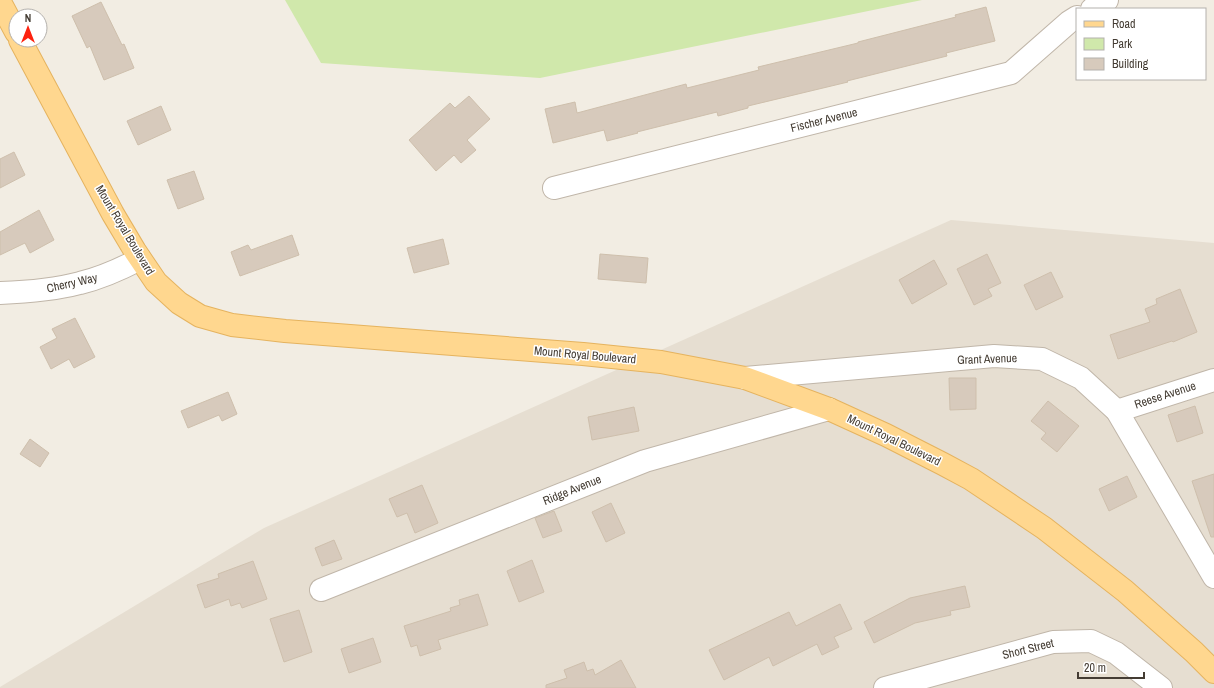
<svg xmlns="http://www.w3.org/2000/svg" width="1214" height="688" viewBox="0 0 1214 688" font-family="'Archivo Narrow',sans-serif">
	<rect width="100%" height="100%" fill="#f2ede3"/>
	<path fill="#e6ded1" d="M 951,220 L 1214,243 L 1214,688 L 0,688 L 0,687 L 264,528 Z"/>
	<path fill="#d0e8ab" d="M 285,0 L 922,0 L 540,78 L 321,63 Z"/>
	<g fill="#d7cabc" stroke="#cebfac">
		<path d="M 101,2 L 122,45 L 124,44 L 134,68 L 104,80 L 90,46 L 87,48 L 72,16 Z"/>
		<path d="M 986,7 L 995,41 L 946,53 L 947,56 L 847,81 L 848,82 L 748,106 L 748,108 L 718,116 L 717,112 L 637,132 L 638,133 L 607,141 L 604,130 L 553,143 L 545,109 L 575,102 L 577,113 L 686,84 L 687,88 L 759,70 L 758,67 L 858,43 L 858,42 L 956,17 L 955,15 Z"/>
		<path d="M 469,96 L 490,119 L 467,140 L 476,150 L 461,163 L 454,155 L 436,171 L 409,140 L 450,103 L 455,108 Z"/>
		<path d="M 161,106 L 171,130 L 138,145 L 127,121 Z"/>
		<path d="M 14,152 L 25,175 L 0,188 L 0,159 Z"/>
		<path d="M 194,171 L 204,199 L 178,209 L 167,180 Z"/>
		<path d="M 39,210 L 54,240 L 30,253 L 25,243 L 0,255 L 0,232 Z"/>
		<path d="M 292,235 L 299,255 L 240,276 L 231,252 L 248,245 L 251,250 Z"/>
		<path d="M 443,239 L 449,264 L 414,273 L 407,248 Z"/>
		<path d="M 600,254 L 648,258 L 646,283 L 598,279 Z"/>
		<path d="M 987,254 L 1001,283 L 988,289 L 992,296 L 974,305 L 957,269 Z"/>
		<path d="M 934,260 L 947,284 L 912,304 L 899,280 Z"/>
		<path d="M 1051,272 L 1063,297 L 1036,310 L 1024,285 Z"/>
		<path d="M 1180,289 L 1197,332 L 1173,342 L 1172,341 L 1118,359 L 1110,335 L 1150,322 L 1145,309 L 1157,304 L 1156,299 Z"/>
		<path d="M 75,318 L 95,357 L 74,368 L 69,359 L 51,369 L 40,347 L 57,338 L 52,329 Z"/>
		<path d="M 949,378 L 976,378 L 976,409 L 950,410 Z"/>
		<path d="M 228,392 L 237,414 L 222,421 L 219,415 L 188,428 L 181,411 Z"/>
		<path d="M 1048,401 L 1079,426 L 1057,452 L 1041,439 L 1046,433 L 1031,421 Z"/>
		<path d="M 1195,406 L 1203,433 L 1177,442 L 1168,415 Z"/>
		<path d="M 634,407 L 639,431 L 592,440 L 588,417 Z"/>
		<path d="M 30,439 L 49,453 L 40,467 L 20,454 Z"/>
		<path d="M 1214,474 L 1214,537 L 1211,537 L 1192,481 Z"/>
		<path d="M 1127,476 L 1137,497 L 1109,511 L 1099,489 Z"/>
		<path d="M 422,485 L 438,523 L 415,533 L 407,513 L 397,517 L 389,499 Z"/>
		<path d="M 611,503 L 625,533 L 606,542 L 592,512 Z"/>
		<path d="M 554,511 L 562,531 L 543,538 L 535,518 Z"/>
		<path d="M 334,540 L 342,559 L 322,566 L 315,548 Z"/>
		<path d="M 532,560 L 544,592 L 519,602 L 507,571 Z"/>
		<path d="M 253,561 L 267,599 L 242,608 L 240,603 L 231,606 L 229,599 L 205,608 L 197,585 L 219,578 L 218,574 Z"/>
		<path d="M 965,586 L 970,607 L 950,611 L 951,615 L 915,623 L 874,643 L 864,622 L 910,598 Z"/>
		<path d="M 478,594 L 488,625 L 438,640 L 441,649 L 420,656 L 417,645 L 411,647 L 404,626 L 451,611 L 450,608 L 460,605 L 459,600 Z"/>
		<path d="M 840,604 L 852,629 L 834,637 L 839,647 L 822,655 L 817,644 L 773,666 L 769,657 L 724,680 L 709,650 L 789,612 L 796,626 Z"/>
		<path d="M 299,610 L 312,652 L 284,662 L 270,619 Z"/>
		<path d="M 373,638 L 381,662 L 349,673 L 341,649 Z"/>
		<path d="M 621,660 L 636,688 L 546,688 L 546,685 L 567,678 L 564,670 L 584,662 L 587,671 L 593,669 L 595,675 Z"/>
	</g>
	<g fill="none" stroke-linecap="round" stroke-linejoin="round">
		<defs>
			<g id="minor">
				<path d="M 1092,9 L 1107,0"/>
				<path d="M 554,188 L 1011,73 L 1069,22 L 1077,17"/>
				<path d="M 0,293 C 27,292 54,290 80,283 C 101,278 121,269 140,259"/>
				<path d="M 745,378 L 994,356 L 1042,359 L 1081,378 L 1117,411 L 1214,577"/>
				<path d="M 1117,411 L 1214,380"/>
				<path d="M 321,590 L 645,461 L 829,409"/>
				<path d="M 885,688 L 1053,642 L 1091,641 L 1116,653 L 1161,688"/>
			</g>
			<g id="major">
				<path d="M 0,2 L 16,32"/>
				<path d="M 20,40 L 113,214 L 135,251 L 156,282 L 179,303 L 200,316 L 232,325 L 285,331 L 583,354 L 661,362 L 745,378 L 829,409 L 886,435 L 943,464 L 971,479 L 1044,528 L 1125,591 L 1194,652 L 1214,672"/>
			</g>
		</defs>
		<use href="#minor" stroke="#c0b6a9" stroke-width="24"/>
		<use href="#major" stroke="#e5b35f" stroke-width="24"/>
		<use href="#minor" stroke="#fff" stroke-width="22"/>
		<use href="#major" stroke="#ffd78f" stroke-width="22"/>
	</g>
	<g text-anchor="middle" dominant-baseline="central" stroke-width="3" stroke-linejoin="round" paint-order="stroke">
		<g font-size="12" fill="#443c33" stroke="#fff">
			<text transform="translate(824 120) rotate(-14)">Fischer Avenue</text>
			<text transform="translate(125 230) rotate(59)">Mount Royal Boulevard</text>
			<text transform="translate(72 283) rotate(-13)">Cherry Way</text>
			<text transform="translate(585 355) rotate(5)">Mount Royal Boulevard</text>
			<text transform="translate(987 359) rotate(-2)">Grant Avenue</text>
			<text transform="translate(1165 395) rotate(-18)">Reese Avenue</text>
			<text transform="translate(894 440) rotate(26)">Mount Royal Boulevard</text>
			<text transform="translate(572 490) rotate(-22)">Ridge Avenue</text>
			<text transform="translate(1028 649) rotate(-14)">Short Street</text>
		</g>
	</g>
	<rect x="1076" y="8" width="130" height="72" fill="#ffffff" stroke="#b4b1ad"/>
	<rect x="1084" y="21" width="20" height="6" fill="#ffd78f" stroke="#b4b1ad"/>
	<text x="1112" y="28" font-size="12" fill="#443c33">Road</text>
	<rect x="1084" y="38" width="20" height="12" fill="#d0e8ab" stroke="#b4b1ad"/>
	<text x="1112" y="48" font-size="12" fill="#443c33">Park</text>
	<rect x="1084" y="58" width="20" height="12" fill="#d7cabc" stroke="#b4b1ad"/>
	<text x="1112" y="68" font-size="12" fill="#443c33">Building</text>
	<g transform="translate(28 28)"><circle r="19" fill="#ffffff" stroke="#b4b1ad"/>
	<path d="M0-3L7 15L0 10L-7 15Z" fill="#fd220f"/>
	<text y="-6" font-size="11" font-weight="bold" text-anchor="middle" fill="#443c33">N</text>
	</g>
	<path d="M1078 672v6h66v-6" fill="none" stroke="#443c33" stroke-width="2"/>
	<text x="1084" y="672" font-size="12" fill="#443c33" stroke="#ffffff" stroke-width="3" paint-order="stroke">20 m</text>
</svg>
